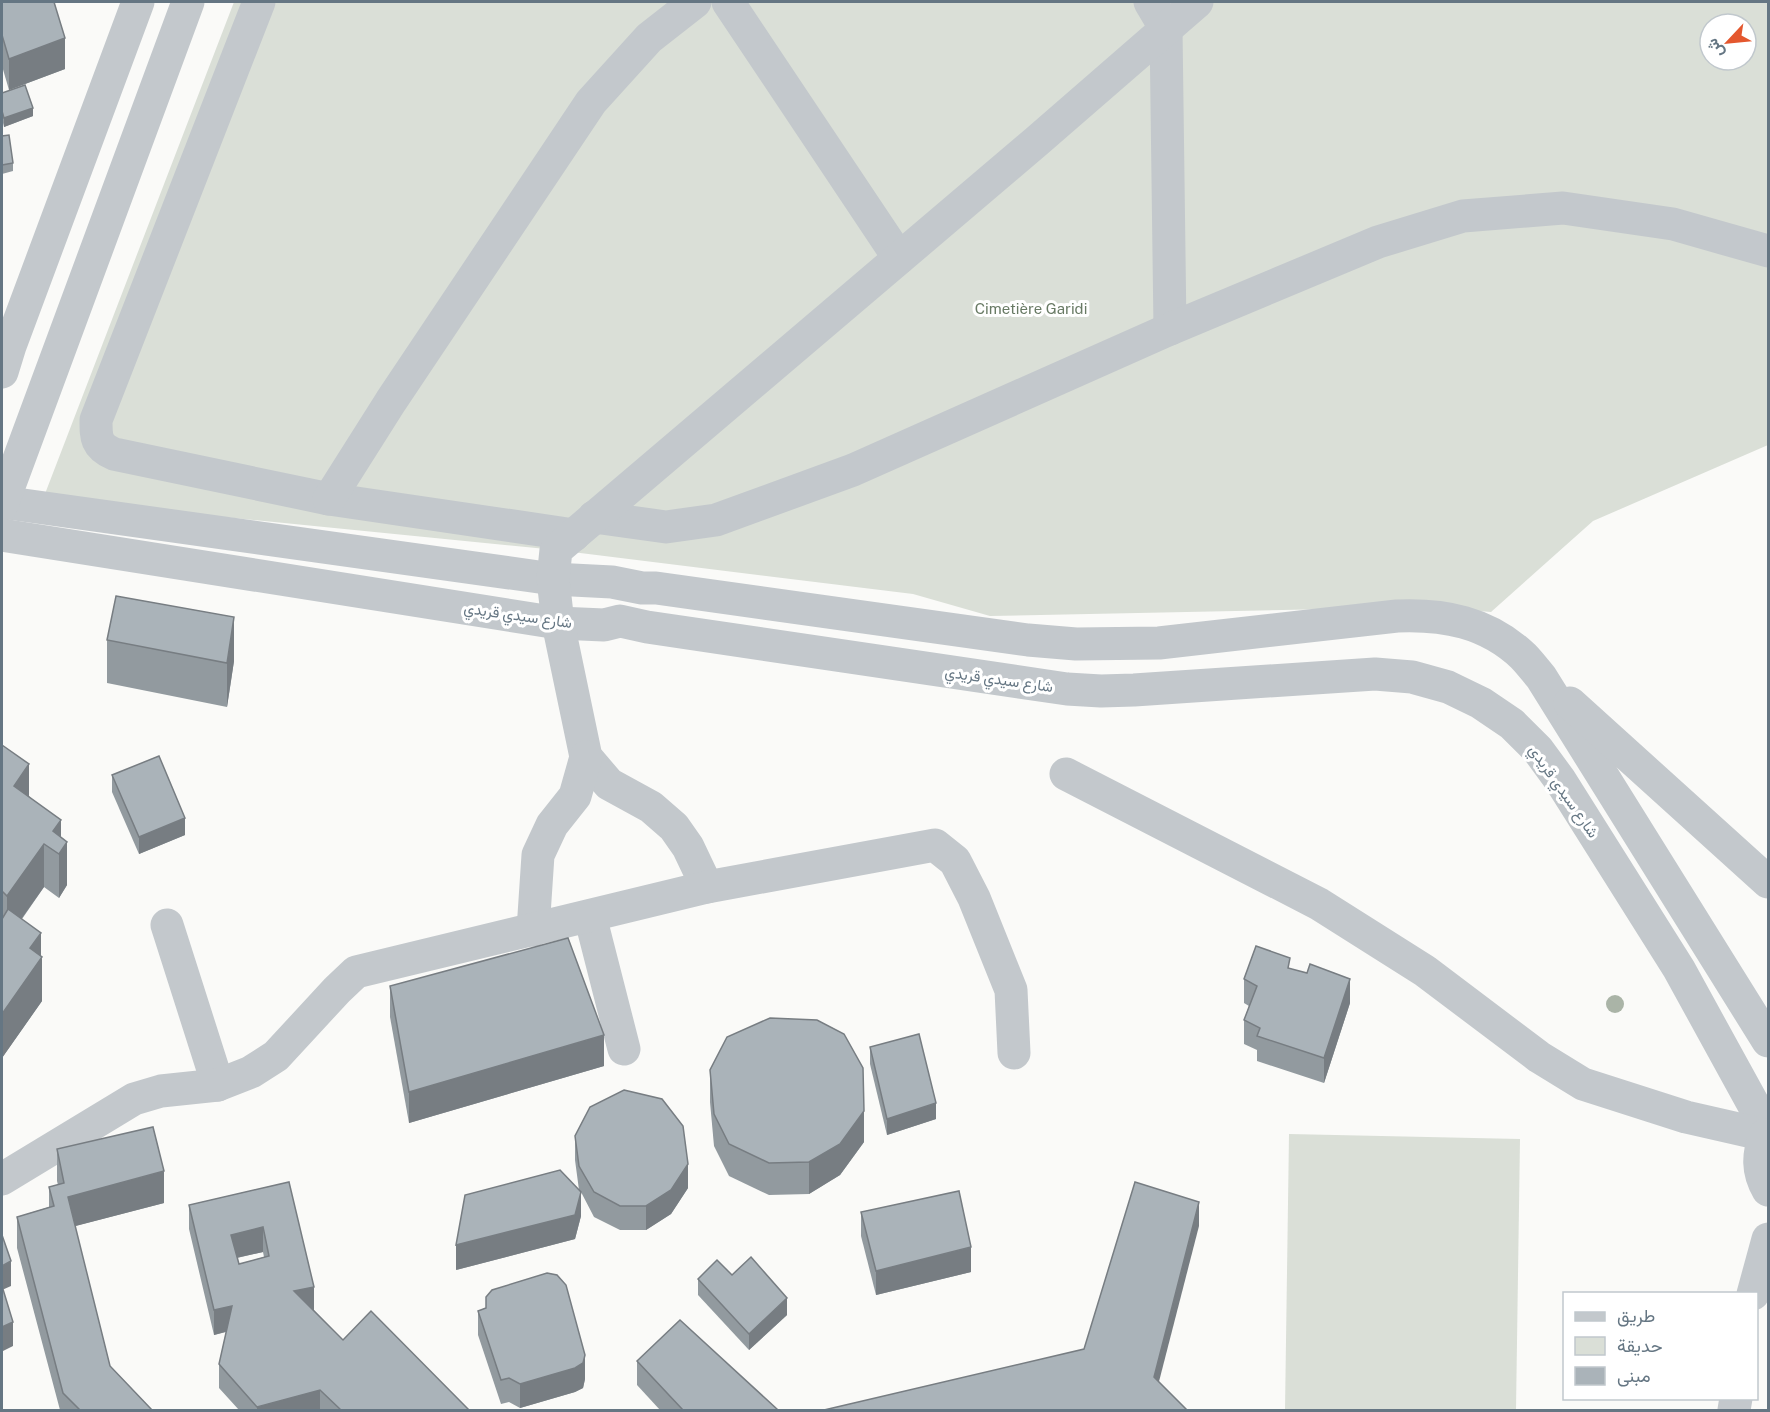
<svg xmlns="http://www.w3.org/2000/svg" width="1770" height="1412" viewBox="0 0 1770 1412" font-family="'Public Sans',Vazirmatn,sans-serif">
	<rect width="100%" height="100%" fill="#fafaf8"/>
	<g fill="#dadfd7" fill-rule="evenodd">
		<path d="M 234,2 L 1768,2 L 1768,445 L 1593,521 L 1491,612 L 1430,607 L 990,616 L 913,594 L 556,550 L 43,499 ZM 1710,24 L 1746,24 L 1746,60 L 1710,60 Z"/>
		<path d="M 1289,1134 L 1520,1139 L 1516,1410 L 1285,1410 Z"/>
	</g>
	<g fill="none" stroke-linecap="round" stroke-linejoin="round">
		<g stroke="#c3c8cc" stroke-width="33">
			<path d="M 259,2 L 96,420 C 96,438 96,446 114,454 L 329,499 L 574,535"/>
			<path d="M 728,2 L 899,258"/>
			<path d="M 1150,2 L 1166,29 L 1170,329"/>
			<path d="M 2,372 L 10,346 L 138,2"/>
			<path d="M 329,499 L 391,401 L 591,102 L 649,38 L 695,2"/>
			<path d="M 2,502 L 553,579 L 612,582 L 642,588 L 656,588 L 1028,640 L 1076,644 L 1159,643 L 1397,616 C 1444,614 1487,622 1523,656 C 1529,662 1535,670 1541,677 L 1768,1041"/>
			<path d="M 2,505 L 188,2"/>
			<path d="M 594,517 L 666,527 L 716,520 L 853,470 L 1170,329 L 1378,242 L 1463,216 L 1563,208 L 1673,224 L 1768,251"/>
			<path d="M 2,535 L 558,623 L 604,625 L 620,621 L 647,627 L 1067,689 L 1101,691 L 1134,690 L 1375,674 L 1412,677 L 1448,687 L 1481,703 L 1512,724 L 1538,750 L 1560,780 L 1679,969 L 1768,1131"/>
			<path d="M 1570,703 L 1768,882"/>
			<path d="M 1066,774 L 1319,904 L 1425,971 L 1539,1057 L 1583,1084 L 1686,1117 L 1765,1135"/>
			<path d="M 707,887 L 688,847 L 674,827 L 651,807 L 609,784 L 586,757 L 558,623 L 553,579 L 556,550 L 1037,141 L 1197,2"/>
			<path d="M 590,916 L 624,1049"/>
			<path d="M 167,925 L 218,1085"/>
			<path d="M 533,930 L 538,855 L 552,825 L 575,796 L 586,757"/>
			<path d="M 1768,1136 L 1765,1135 C 1758,1155 1757,1171 1768,1190"/>
			<path d="M 2,1179 L 134,1099 L 161,1091 L 218,1085 L 251,1072 L 276,1056 L 337,990 L 356,972 L 707,887 L 935,845 L 955,861 L 974,898 L 1011,990 L 1014,1053"/>
			<path d="M 1753,1294 L 1768,1239"/>
			<path d="M 1734,1410 L 1736,1398"/>
		</g>
	</g>
	<circle fill="#aab4a7" cx="1615" cy="1004" r="9"/>
	<g fill="#929a9f" fill-rule="evenodd">
		<path d="M 2,2 L 65,69 L 9,90 L 2,66 Z"/>
		<path d="M 2,93 L 33,116 L 4,127 L 2,119 Z"/>
		<path d="M 2,136 L 13,163 L 13,171 L 2,174 Z"/>
		<path d="M 107,640 L 234,661 L 227,707 L 107,683 Z"/>
		<path d="M 2,745 L 29,796 L 61,837 L 67,885 L 59,898 L 44,887 L 22,919 L 41,956 L 42,1001 L 2,1058 Z"/>
		<path d="M 112,775 L 185,835 L 139,854 L 112,792 Z"/>
		<path d="M 1290,968 L 1350,1003 L 1324,1083 L 1257,1061 L 1257,1050 L 1244,1044 L 1244,1020 L 1249,1006 L 1244,1003 L 1244,979 Z"/>
		<path d="M 390,986 L 604,1066 L 409,1123 L 390,1017 Z"/>
		<path d="M 870,1047 L 936,1119 L 887,1135 L 870,1064 Z"/>
		<path d="M 710,1070 L 864,1142 L 840,1175 L 809,1194 L 769,1195 L 729,1176 L 714,1146 L 710,1102 Z"/>
		<path d="M 575,1136 L 688,1188 L 671,1214 L 646,1230 L 620,1230 L 594,1217 L 581,1192 L 581,1216 L 575,1239 L 456,1270 L 579,1190 L 575,1160 Z"/>
		<path d="M 57,1149 L 164,1203 L 75,1226 L 110,1366 L 152,1410 L 60,1410 L 17,1248 L 17,1217 L 49,1207 L 49,1187 L 58,1185 L 57,1181 Z"/>
		<path d="M 289,1182 L 314,1310 L 343,1340 L 469,1410 L 239,1410 L 219,1388 L 219,1364 L 226,1332 L 214,1335 L 189,1229 L 189,1205 ZM 263,1252 L 264,1257 L 239,1264 L 237,1258 Z"/>
		<path d="M 861,1212 L 971,1272 L 876,1295 L 861,1236 Z"/>
		<path d="M 732,1275 L 787,1315 L 749,1350 L 698,1295 L 698,1279 Z"/>
		<path d="M 486,1308 L 585,1379 L 583,1388 L 575,1392 L 520,1408 L 509,1402 L 501,1404 L 478,1335 L 478,1311 Z"/>
		<path d="M 637,1361 L 778,1410 L 660,1410 L 637,1385 Z"/>
	</g>
	<g fill="#777d82">
		<path d="M 65,38 L 65,69 L 9,90 L 9,59 Z"/>
		<path d="M 33,108 L 33,116 L 4,127 L 4,118 Z"/>
		<path d="M 234,617 L 234,661 L 227,707 L 227,663 Z"/>
		<path d="M 29,764 L 29,808 L 14,786 Z"/>
		<path d="M 185,818 L 185,835 L 139,854 L 139,837 Z"/>
		<path d="M 61,820 L 61,851 L 67,842 L 67,885 L 59,898 L 59,854 L 53,831 Z"/>
		<path d="M 44,844 L 44,887 L 7,939 L 7,896 Z"/>
		<path d="M 41,933 L 41,959 L 42,957 L 42,1001 L 2,1058 L 2,1014 L 30,948 Z"/>
		<path d="M 1350,979 L 1350,1003 L 1324,1083 L 1324,1058 Z"/>
		<path d="M 604,1035 L 604,1066 L 409,1123 L 409,1092 Z"/>
		<path d="M 936,1103 L 936,1119 L 887,1135 L 887,1119 Z"/>
		<path d="M 864,1111 L 864,1142 L 840,1175 L 809,1194 L 809,1162 Z"/>
		<path d="M 688,1164 L 688,1188 L 671,1214 L 646,1230 L 646,1206 Z"/>
		<path d="M 164,1171 L 164,1203 L 68,1228 L 68,1197 Z"/>
		<path d="M 581,1192 L 581,1216 L 575,1239 L 456,1270 L 456,1245 Z"/>
		<path d="M 1199,1202 L 1199,1226 L 1154,1401 L 1154,1377 Z"/>
		<path d="M 263,1227 L 263,1252 L 231,1259 L 231,1235 Z"/>
		<path d="M 971,1247 L 971,1272 L 876,1295 L 876,1271 Z"/>
		<path d="M 11,1261 L 11,1286 L 2,1290 L 2,1266 Z"/>
		<path d="M 314,1287 L 314,1311 L 294,1291 Z"/>
		<path d="M 787,1298 L 787,1315 L 749,1350 L 749,1334 Z"/>
		<path d="M 232,1306 L 232,1330 L 214,1335 L 214,1310 Z"/>
		<path d="M 13,1322 L 13,1346 L 3,1351 L 3,1371 L 2,1372 L 2,1327 Z"/>
		<path d="M 585,1355 L 585,1379 L 583,1388 L 575,1392 L 520,1408 L 520,1384 Z"/>
		<path d="M 320,1390 L 320,1410 L 257,1410 L 257,1407 Z"/>
	</g>
	<g fill="#aab3b9" stroke="#777d82" stroke-width="1.5" fill-rule="evenodd">
		<path d="M 2,2 L 54,2 L 65,38 L 9,59 L 2,35 Z"/>
		<path d="M 25,85 L 33,108 L 4,118 L 2,111 L 2,93 Z"/>
		<path d="M 9,135 L 13,163 L 2,165 L 2,136 Z"/>
		<path d="M 116,596 L 234,617 L 227,663 L 107,640 Z"/>
		<path d="M 2,745 L 29,764 L 14,786 L 61,820 L 53,831 L 67,842 L 59,854 L 44,844 L 7,896 L 2,891 Z"/>
		<path d="M 159,756 L 185,818 L 139,837 L 112,775 Z"/>
		<path d="M 8,909 L 41,933 L 30,948 L 42,957 L 2,1014 L 2,919 Z"/>
		<path d="M 568,938 L 604,1035 L 409,1092 L 390,986 Z"/>
		<path d="M 1256,946 L 1290,958 L 1288,968 L 1307,973 L 1310,964 L 1350,979 L 1324,1058 L 1257,1036 L 1260,1028 L 1244,1020 L 1257,986 L 1244,979 Z"/>
		<path d="M 770,1018 L 817,1020 L 844,1034 L 863,1068 L 864,1111 L 840,1144 L 809,1162 L 769,1163 L 729,1144 L 714,1114 L 710,1070 L 727,1037 Z"/>
		<path d="M 919,1034 L 936,1103 L 887,1119 L 870,1047 Z"/>
		<path d="M 624,1090 L 662,1099 L 683,1126 L 688,1164 L 671,1190 L 646,1206 L 620,1206 L 594,1192 L 579,1166 L 575,1136 L 590,1107 Z"/>
		<path d="M 153,1127 L 164,1171 L 68,1197 L 110,1366 L 152,1410 L 80,1410 L 63,1393 L 17,1217 L 54,1206 L 49,1187 L 64,1183 L 57,1149 Z"/>
		<path d="M 560,1170 L 581,1192 L 575,1215 L 456,1245 L 465,1195 Z"/>
		<path d="M 289,1182 L 314,1287 L 294,1291 L 343,1340 L 371,1311 L 469,1410 L 341,1410 L 320,1390 L 257,1407 L 219,1364 L 232,1306 L 214,1310 L 189,1205 ZM 263,1227 L 269,1256 L 239,1264 L 231,1235 Z"/>
		<path d="M 1135,1182 L 1199,1202 L 1154,1377 L 1187,1410 L 824,1410 L 1084,1349 Z"/>
		<path d="M 959,1191 L 971,1247 L 876,1271 L 861,1212 Z"/>
		<path d="M 2,1235 L 11,1261 L 2,1266 Z"/>
		<path d="M 751,1257 L 787,1298 L 749,1334 L 698,1279 L 717,1260 L 732,1275 Z"/>
		<path d="M 547,1273 L 557,1275 L 566,1285 L 585,1355 L 583,1363 L 575,1368 L 520,1384 L 509,1378 L 501,1380 L 478,1311 L 486,1308 L 486,1297 L 492,1290 Z"/>
		<path d="M 2,1286 L 13,1322 L 2,1327 Z"/>
		<path d="M 680,1320 L 778,1410 L 683,1410 L 637,1361 Z"/>
	</g>
	<g text-anchor="middle" dominant-baseline="central" stroke-width="6" stroke-linejoin="round" paint-order="stroke">
		<g font-size="15" fill="#687a64" stroke="#fff">
			<text x="1031" y="308">Cimetière Garidi</text>
		</g>
		<g font-size="15" fill="#657683" stroke="#fff">
			<text transform="translate(518 615) rotate(8)">شارع سيدي قريدي</text>
			<text transform="translate(999 679) rotate(8)">شارع سيدي قريدي</text>
			<text transform="translate(1564 791) rotate(55)">شارع سيدي قريدي</text>
		</g>
	</g>
	<rect width="1770" height="1412" fill="none" stroke="#657683" stroke-width="6"/>
	<rect x="1563" y="1292" width="195" height="108" fill="#ffffff" stroke="#c1c8cd" stroke-width="1.5"/>
	<rect x="1575" y="1312" width="30" height="9" fill="#c3c8cc" stroke="#c1c8cd" stroke-width="1.5"/>
	<text x="1617" y="1322" font-size="18" fill="#657683">طريق</text>
	<rect x="1575" y="1337" width="30" height="18" fill="#dadfd7" stroke="#c1c8cd" stroke-width="1.5"/>
	<text x="1617" y="1352" font-size="18" fill="#657683">حديقة</text>
	<rect x="1575" y="1367" width="30" height="18" fill="#aab3b9" stroke="#c1c8cd" stroke-width="1.5"/>
	<text x="1617" y="1382" font-size="18" fill="#657683">مبنى</text>
	<g transform="translate(1728 42) rotate(244)"><circle r="28" fill="#ffffff" stroke="#c1c8cd" stroke-width="1.5"/>
	<path d="M0-4.5L10 22L0 15L-10 22Z" fill="#e4572e"/>
	<text y="-9" font-size="16" font-weight="bold" text-anchor="middle" fill="#657683">ش</text>
	</g>
</svg>
